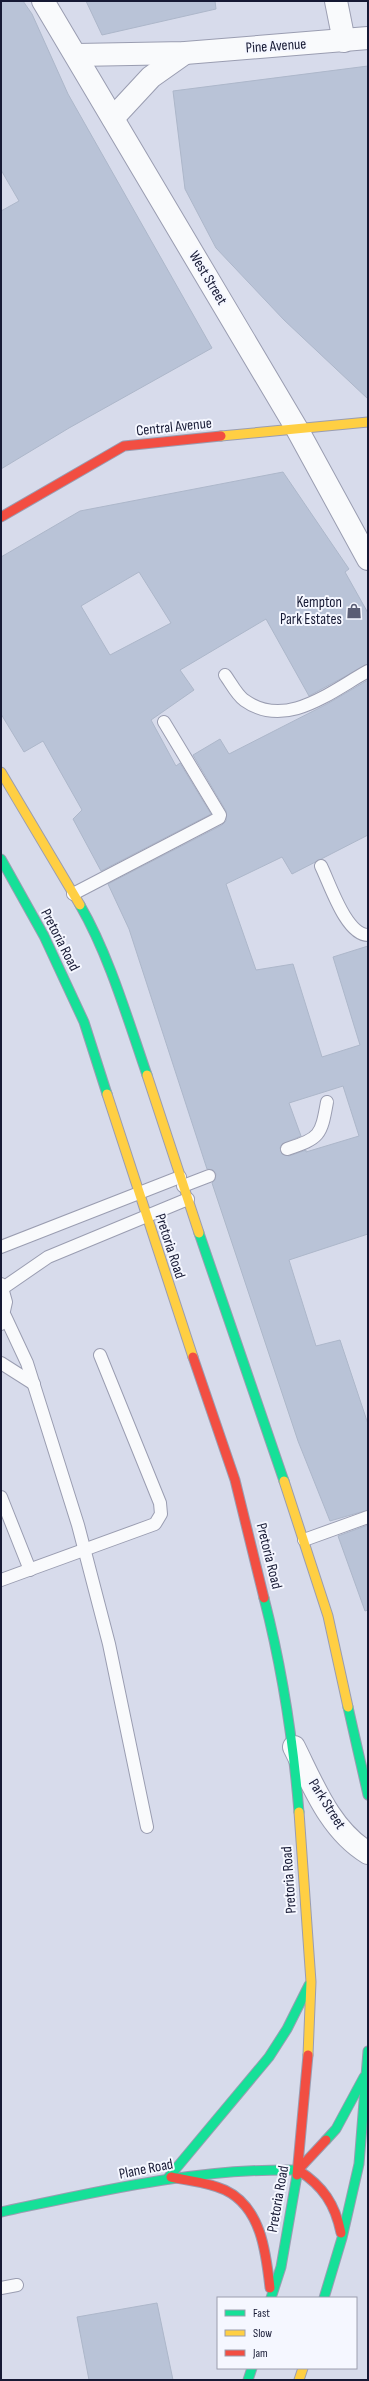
<svg xmlns="http://www.w3.org/2000/svg" width="369" height="2381" viewBox="0 0 369 2381" font-family="'Sofia Sans Condensed',sans-serif">
	<rect width="100%" height="100%" fill="#d7dbeb"/>
	<g fill="#b9c3d7" stroke="#adb7ca" fill-rule="evenodd">
		<path d="M 1,1 L 23,1 L 32,14 L 68,94 L 212,348 L 69,428 L 1,469 L 1,211 L 19,201 L 1,170 Z"/>
		<path d="M 86,1 L 215,1 L 216,9 L 102,35 Z"/>
		<path d="M 368,66 L 368,399 L 284,320 L 216,248 L 185,189 L 173,91 Z"/>
		<path d="M 283,472 L 349,569 L 345,572 L 368,613 L 368,664 L 309,696 L 266,619 L 180,670 L 194,690 L 151,720 L 176,766 L 180,763 L 211,814 L 101,871 L 73,819 L 82,810 L 43,741 L 24,752 L 1,714 L 1,557 L 80,511 ZM 139,572 L 171,623 L 110,655 L 81,606 Z"/>
		<path d="M 368,680 L 368,835 L 292,874 L 282,857 L 226,884 L 256,970 L 293,964 L 322,1057 L 360,1045 L 333,957 L 368,946 L 368,1234 L 289,1260 L 316,1346 L 340,1340 L 368,1424 L 368,1510 L 330,1521 L 298,1441 L 212,1183 L 215,1180 L 216,1174 L 213,1170 L 207,1169 L 129,929 L 108,884 L 222,825 L 226,821 L 226,811 L 193,755 L 220,739 L 229,754 L 327,704 ZM 343,1086 L 359,1136 L 306,1152 L 306,1150 L 289,1156 L 282,1154 L 280,1148 L 282,1144 L 301,1136 L 289,1103 Z"/>
		<path d="M 368,1525 L 368,1610 L 365,1611 L 338,1536 Z"/>
		<path d="M 157,2303 L 173,2380 L 89,2380 L 77,2317 Z"/>
	</g>
	<g fill="none" stroke-linecap="round" stroke-linejoin="round">
		<defs>
			<g id="lane">
				<path d="M 225,675 C 231,683 236,694 244,700 C 286,730 330,692 368,671"/>
				<path d="M 321,866 C 330,884 346,935 368,935"/>
				<path d="M 73,894 L 219,818 L 220,815 L 164,722"/>
				<path d="M 287,1149 C 320,1138 321,1136 327,1102"/>
				<path d="M 183,1186 L 209,1176"/>
				<path d="M 1,1247 L 180,1177"/>
				<path d="M 1,1284 L 6,1302 L 1,1324"/>
				<path d="M 3,1288 L 48,1257 L 188,1199"/>
				<path d="M 5,1316 L 27,1363 L 78,1525 L 109,1644 L 147,1827"/>
				<path d="M 1,1363 L 34,1384"/>
				<path d="M 1,1497 L 30,1570"/>
				<path d="M 304,1540 L 368,1517"/>
				<path d="M 1,1580 L 155,1524 L 161,1514 L 160,1503 L 100,1355"/>
				<path d="M 1,2288 L 17,2285"/>
			</g>
			<g id="street">
				<path d="M 43,1 L 297,429 L 368,559"/>
				<path d="M 336,1 L 344,41"/>
				<path d="M 77,55 L 185,53 L 368,38"/>
				<path d="M 113,118 L 151,77 L 185,53"/>
				<path d="M 294,1747 C 313,1785 330,1830 368,1853"/>
			</g>
			<g id="fast">
				<path d="M 1,859 L 44,936 L 84,1022 L 107,1094"/>
				<path d="M 80,905 C 109,955 128,1020 147,1075"/>
				<path d="M 199,1233 L 284,1481"/>
				<path d="M 264,1598 C 282,1668 293,1739 299,1812"/>
				<path d="M 348,1707 L 368,1795"/>
				<path d="M 326,2140 L 336,2129 L 364,2077"/>
				<path d="M 168,2178 L 269,2057 L 287,2029 L 309,1985"/>
				<path d="M 1,2212 C 100,2191 196,2168 298,2170"/>
				<path d="M 271,2298 L 281,2267 L 297,2175"/>
				<path d="M 324,2298 L 342,2238 L 359,2164 L 368,2051"/>
				<path d="M 248,2380 L 252,2368"/>
			</g>
			<g id="slow">
				<path d="M 221,436 L 368,422"/>
				<path d="M 1,772 L 80,905"/>
				<path d="M 147,1075 L 199,1233"/>
				<path d="M 107,1094 L 193,1357"/>
				<path d="M 284,1481 L 328,1616 L 348,1707"/>
				<path d="M 299,1812 L 311,1982 L 308,2055"/>
				<path d="M 299,2380 L 303,2368"/>
			</g>
			<g id="jam">
				<path d="M 1,517 L 124,446 L 221,436"/>
				<path d="M 193,1357 L 235,1480 L 264,1598"/>
				<path d="M 326,2140 L 298,2170 C 323,2186 335,2204 341,2233"/>
				<path d="M 297,2175 L 308,2055"/>
				<path d="M 171,2177 C 189,2181 208,2182 225,2190 C 261,2207 266,2252 270,2288"/>
			</g>
		</defs>
		<use href="#lane" stroke="#9a9db1" stroke-width="14"/>
		<use href="#street" stroke="#9a9db1" stroke-width="24"/>
		<use href="#fast" stroke="#9a9db1" stroke-width="11"/>
		<use href="#slow" stroke="#9a9db1" stroke-width="11"/>
		<use href="#jam" stroke="#9a9db1" stroke-width="11"/>
		<use href="#lane" stroke="#f9fafc" stroke-width="12"/>
		<use href="#street" stroke="#f9fafc" stroke-width="22"/>
		<use href="#fast" stroke="#16e098" stroke-width="9"/>
		<use href="#slow" stroke="#ffcf43" stroke-width="9"/>
		<use href="#jam" stroke="#f24e42" stroke-width="9"/>
	</g>
	<defs>
		<symbol id="shop-bare" viewBox="-9 -9 18 18"><path d="M-5-2.5h2.3a2.7 3.5 0 0 1 5.4 0H5L5.5 6h-11ZM-1.5-2.5h3a1.5 2.3 0 0 0-3 0Z" fill="#5a5d74" stroke="#f5f7ff" stroke-width="2.5" paint-order="stroke"/></symbol>
	</defs>
	<g fill-rule="evenodd">
		<use href="#shop-bare" x="343" y="600" width="22" height="22"/>
	</g>
	<g text-anchor="middle" dominant-baseline="central" stroke-width="4" stroke-linejoin="round" paint-order="stroke">
		<g font-size="15" fill="#161934" stroke="#f5f7ff">
			<text transform="translate(276 46) rotate(-4)">Pine Avenue</text>
			<text transform="translate(208 278) rotate(59)">West Street</text>
			<text transform="translate(174 427) rotate(-6)">Central Avenue</text>
			<text transform="translate(60 940) rotate(63)">Pretoria Road</text>
			<text transform="translate(170 1246) rotate(72)">Pretoria Road</text>
			<text transform="translate(269 1556) rotate(76)">Pretoria Road</text>
			<text transform="translate(327 1804) rotate(58)">Park Street</text>
			<text transform="translate(289 1880) rotate(-94)">Pretoria Road</text>
			<text transform="translate(146 2169) rotate(-11)">Plane Road</text>
			<text transform="translate(278 2199) rotate(-80)">Pretoria Road</text>
		</g>
		<g font-size="15" fill="#161934" stroke="#f5f7ff" text-anchor="end">
			<text x="342" y="602">Kempton<tspan x="342" dy="17">Park Estates</tspan></text>
		</g>
	</g>
	<rect width="369" height="2381" fill="none" stroke="#161934" stroke-width="4"/>
	<rect x="217" y="2297" width="140" height="72" fill="#f5f7ff" stroke="#9c9eae"/>
	<rect x="225" y="2310" width="20" height="6" fill="#16e098" stroke="#9c9eae"/>
	<text x="253" y="2317" font-size="12" fill="#161934">Fast</text>
	<rect x="225" y="2330" width="20" height="6" fill="#ffcf43" stroke="#9c9eae"/>
	<text x="253" y="2337" font-size="12" fill="#161934">Slow</text>
	<rect x="225" y="2350" width="20" height="6" fill="#f24e42" stroke="#9c9eae"/>
	<text x="253" y="2357" font-size="12" fill="#161934">Jam</text>
</svg>
